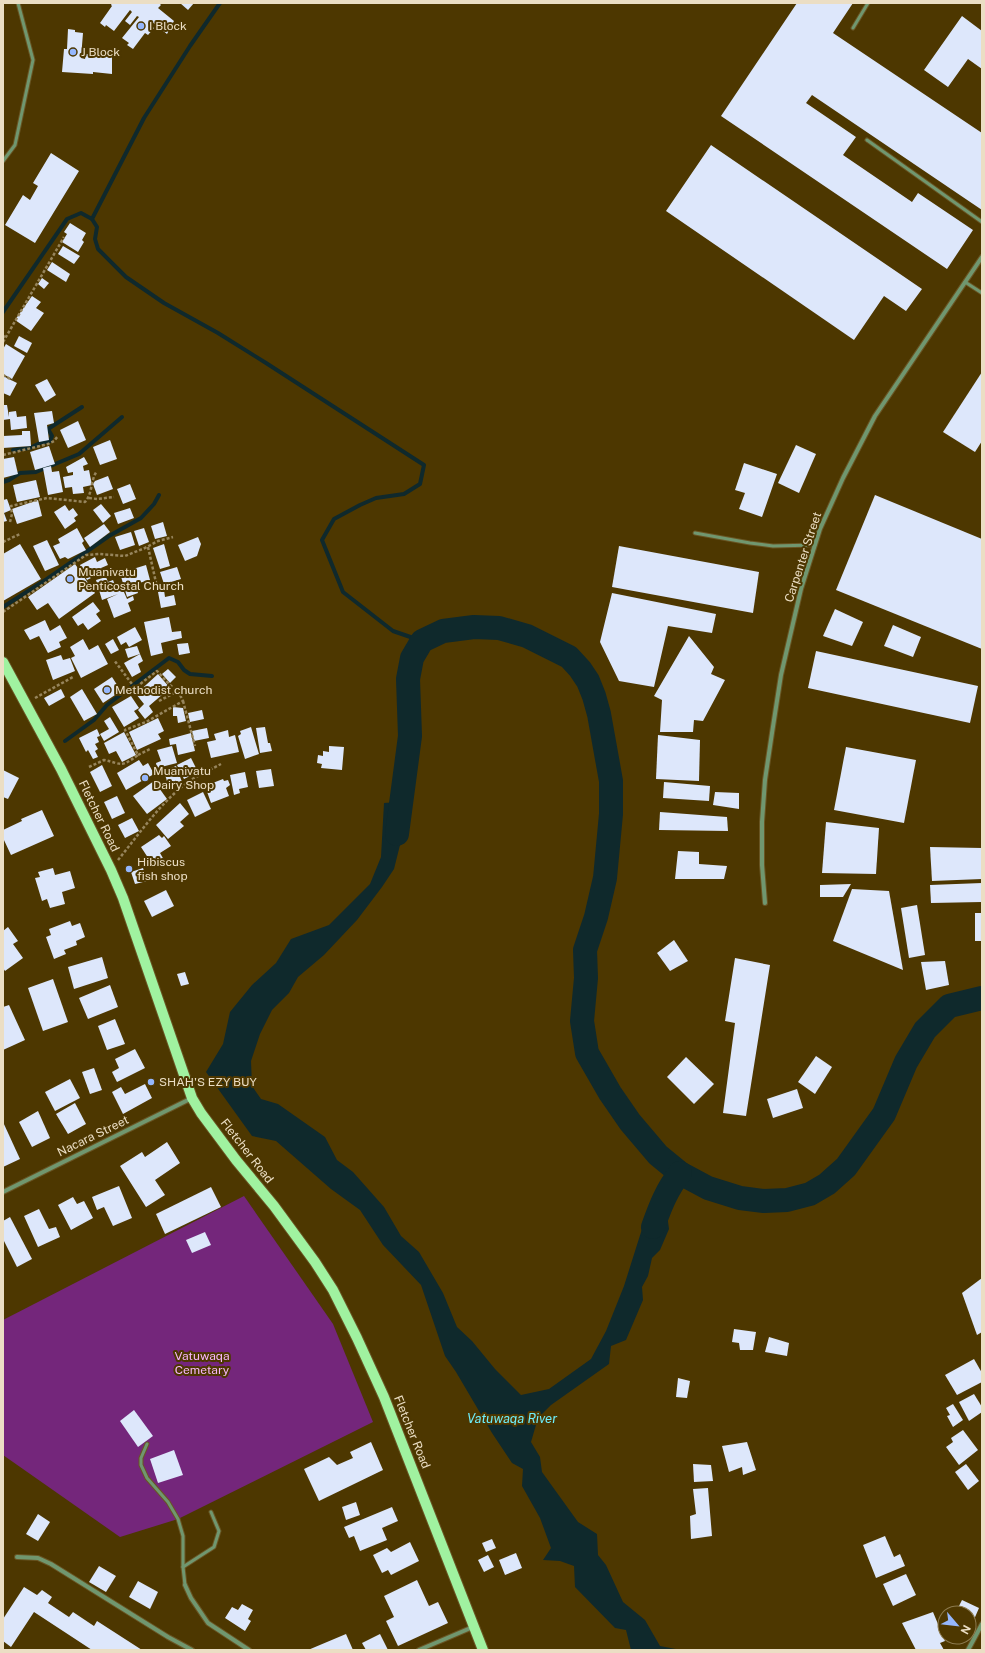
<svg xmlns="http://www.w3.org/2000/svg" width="985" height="1653" viewBox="0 0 985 1653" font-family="'Public Sans',sans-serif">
	<rect width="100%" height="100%" fill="#4d3700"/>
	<path fill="#74267b" d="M 244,1196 L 333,1324 L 373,1422 L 178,1519 L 120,1537 L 3,1455 L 3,1320 Z"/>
	<path fill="#0f292c" d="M 411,801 L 394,869 L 382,887 L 357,920 L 324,955 L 298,977 L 289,993 L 272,1010 L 260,1034 L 251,1061 L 252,1086 L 261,1099 L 278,1104 L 325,1137 L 337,1160 L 353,1172 L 384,1207 L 401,1236 L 419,1252 L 443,1293 L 457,1327 L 472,1341 L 495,1369 L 521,1395 L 549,1389 L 591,1359 L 606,1331 L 624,1286 L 642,1229 L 658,1195 L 673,1199 L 667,1214 L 669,1229 L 660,1250 L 652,1258 L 648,1276 L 642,1287 L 643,1300 L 626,1340 L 611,1346 L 609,1364 L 551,1405 L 538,1418 L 531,1442 L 540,1457 L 542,1472 L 578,1522 L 597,1534 L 598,1555 L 606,1565 L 623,1602 L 645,1620 L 660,1646 L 681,1650 L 631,1650 L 626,1630 L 615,1628 L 575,1587 L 574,1566 L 560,1561 L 543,1560 L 551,1548 L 540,1518 L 522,1486 L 523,1469 L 512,1463 L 492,1433 L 456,1372 L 445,1356 L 421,1285 L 383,1245 L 360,1210 L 331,1189 L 276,1141 L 252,1136 L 206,1072 L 223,1044 L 230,1012 L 252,985 L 276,963 L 291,939 L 329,925 L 370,884 L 381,857 L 384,803 Z"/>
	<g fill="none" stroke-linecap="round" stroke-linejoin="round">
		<g stroke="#0f292c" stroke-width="4">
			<path d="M 220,3 L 190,46 L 144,118 L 92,219 L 97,227 L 95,239 L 98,249 L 126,277 L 164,303 L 218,333 L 266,363 L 424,465 L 420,484 L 404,494 L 376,498 L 360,505 L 334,519 L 322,540 L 343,592 L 393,631 L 422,641"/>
			<path d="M 3,312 L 67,219 L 81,213 L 92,219"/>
			<path d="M 13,450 L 30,448 L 40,443 L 50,441 L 52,436 L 48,429 L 82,407"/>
			<path d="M 3,482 L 9,480 L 20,473 L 36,472 L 79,454 L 122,417"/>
			<path d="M 3,607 L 47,579 L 109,536 L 141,518 L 154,504 L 159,495"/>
			<path d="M 65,741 L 94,720 L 107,705 L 169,658 L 178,662 L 184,670 L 190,674 L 212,676"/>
		</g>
		<g stroke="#0f292c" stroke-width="24">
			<path d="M 397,834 L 410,736 L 408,679 L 412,658 L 422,641 L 443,631 L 474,627 L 499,628 L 527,636 L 569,657 L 580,669 L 588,681 L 594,696 L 599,714 L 611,781 L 611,814 L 605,878 L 596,917 L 585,950 L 586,978 L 582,1021 L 587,1053 L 610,1093 L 630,1122 L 658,1155 L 680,1173 L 708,1188 L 740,1198 L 764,1201 L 787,1200 L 810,1194 L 827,1184 L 846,1167 L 884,1114 L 906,1062 L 925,1030 L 949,1006 L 982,998"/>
			<path d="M 653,1227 C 660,1207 667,1189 680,1173"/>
		</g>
	</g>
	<g fill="#dde7fb">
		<path d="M 112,3 L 159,3 L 161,5 L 158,8 L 174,21 L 167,34 L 151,21 L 148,24 L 154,28 L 148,35 L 145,33 L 133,49 L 127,45 L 129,43 L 122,38 L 139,17 L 137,16 L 130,25 L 125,21 L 132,12 L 130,10 L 114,31 L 106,25 L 105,27 L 100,23 L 112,6 L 111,5 Z"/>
		<path d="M 180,3 L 194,3 L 188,10 Z"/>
		<path d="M 797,3 L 853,3 L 833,33 L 982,133 L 982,210 L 812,95 L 806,103 L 856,137 L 843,155 L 912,202 L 918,193 L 973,230 L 947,269 L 721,116 Z"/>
		<path d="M 962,16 L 982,31 L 982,69 L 968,59 L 948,87 L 924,70 Z"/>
		<path d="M 68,29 L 75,30 L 75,32 L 83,33 L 81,58 L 85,59 L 86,54 L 112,56 L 112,74 L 93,72 L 93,74 L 62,72 L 64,49 L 67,49 Z"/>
		<path d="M 711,145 L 922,289 L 906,311 L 884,296 L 854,340 L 666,211 Z"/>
		<path d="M 51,153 L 79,171 L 35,243 L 5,225 L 23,195 L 30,200 L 38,186 L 33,183 Z"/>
		<path d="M 70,223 L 86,233 L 82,240 L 84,242 L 78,252 L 62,242 L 67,234 L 64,232 Z"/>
		<path d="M 63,246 L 80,256 L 74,264 L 58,254 Z"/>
		<path d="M 52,262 L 70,274 L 66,282 L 47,270 Z"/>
		<path d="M 42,278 L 49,283 L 44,289 L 38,284 Z"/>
		<path d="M 32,296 L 41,302 L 36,308 L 44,313 L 31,331 L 15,320 Z"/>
		<path d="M 19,336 L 32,343 L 27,353 L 14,346 Z"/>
		<path d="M 6,344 L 25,356 L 12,379 L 3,374 L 3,349 Z"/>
		<path d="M 982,372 L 982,441 L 975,452 L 943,432 Z"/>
		<path d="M 3,376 L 17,383 L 10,396 L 3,393 Z"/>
		<path d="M 47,379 L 56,395 L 45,402 L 35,385 Z"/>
		<path d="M 3,405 L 7,405 L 9,417 L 9,412 L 16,411 L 17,417 L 26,416 L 27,428 L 11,430 L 10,419 L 3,420 Z"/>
		<path d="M 52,411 L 54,423 L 47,425 L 49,440 L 39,442 L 34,413 Z"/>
		<path d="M 78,421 L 86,440 L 68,448 L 60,430 Z"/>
		<path d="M 22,431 L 30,431 L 31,446 L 3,448 L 3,436 L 22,435 Z"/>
		<path d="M 110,440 L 117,459 L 100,465 L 93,447 Z"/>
		<path d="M 796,445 L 816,454 L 799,493 L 778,483 Z"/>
		<path d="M 49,446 L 55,464 L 35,470 L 30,452 Z"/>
		<path d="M 14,457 L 18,474 L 3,478 L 3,459 Z"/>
		<path d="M 84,457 L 88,464 L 83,466 L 84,471 L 89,470 L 92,485 L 83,487 L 84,493 L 73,494 L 72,487 L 65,488 L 63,477 L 73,475 L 73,472 L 68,473 L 66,467 Z"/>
		<path d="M 744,463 L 777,474 L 762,517 L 739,509 L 745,493 L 735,490 Z"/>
		<path d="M 51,466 L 52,472 L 59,471 L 63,492 L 48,495 L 43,468 Z"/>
		<path d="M 108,476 L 113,489 L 97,495 L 93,484 L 95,481 Z"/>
		<path d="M 36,480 L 40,497 L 17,502 L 13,485 Z"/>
		<path d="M 130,484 L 136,499 L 123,504 L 117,489 Z"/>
		<path d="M 875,495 L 982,539 L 982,649 L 836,590 Z"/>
		<path d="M 7,499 L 11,510 L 4,513 L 7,521 L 3,522 L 3,500 Z"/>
		<path d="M 38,500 L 42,516 L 17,524 L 12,509 Z"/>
		<path d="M 101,504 L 111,516 L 103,523 L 93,510 Z"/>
		<path d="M 65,505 L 69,511 L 73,508 L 78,515 L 74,518 L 76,521 L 65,529 L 54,512 Z"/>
		<path d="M 130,508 L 134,518 L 118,524 L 114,513 Z"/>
		<path d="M 163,522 L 167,536 L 155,539 L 151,526 Z"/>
		<path d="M 104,524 L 110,532 L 90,547 L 84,538 Z"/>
		<path d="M 77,528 L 84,541 L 82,543 L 86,550 L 68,559 L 65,557 L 60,559 L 53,546 L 60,543 L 58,539 Z"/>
		<path d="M 144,528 L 149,542 L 139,546 L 134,531 Z"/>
		<path d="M 131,532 L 135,545 L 120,550 L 115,537 Z"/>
		<path d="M 198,537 L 201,544 L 197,556 L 185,561 L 178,545 Z"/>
		<path d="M 47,540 L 59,565 L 45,571 L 33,546 Z"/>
		<path d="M 20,544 L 41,579 L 3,601 L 3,554 Z"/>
		<path d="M 164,544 L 170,566 L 160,569 L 153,548 Z"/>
		<path d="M 619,546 L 759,572 L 753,613 L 612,587 Z"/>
		<path d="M 95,557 L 97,562 L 105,558 L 108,565 L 101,568 L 103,572 L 87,580 L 80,565 Z"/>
		<path d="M 75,564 L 95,593 L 59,619 L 48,603 L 37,610 L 28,597 Z"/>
		<path d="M 146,565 L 150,580 L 135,584 L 138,593 L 127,597 L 120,573 Z"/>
		<path d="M 177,567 L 181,579 L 164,584 L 160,572 Z"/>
		<path d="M 106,577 L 108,582 L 113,580 L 115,585 L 120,583 L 127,599 L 133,596 L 134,600 L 128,603 L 131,611 L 114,618 L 107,599 L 118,594 L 102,600 L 96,580 Z"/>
		<path d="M 164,590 L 165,597 L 174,595 L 176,605 L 161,608 L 158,592 Z"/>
		<path d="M 612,593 L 716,614 L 712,633 L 668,626 L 654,687 L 619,681 L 600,642 Z"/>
		<path d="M 93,602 L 100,611 L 96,614 L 101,621 L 88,630 L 83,623 L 78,626 L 72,617 Z"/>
		<path d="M 835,609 L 863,622 L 852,646 L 823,636 Z"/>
		<path d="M 169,617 L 172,632 L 181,631 L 182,638 L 161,643 L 163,653 L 151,656 L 144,622 Z"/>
		<path d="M 45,620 L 50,631 L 60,625 L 67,638 L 59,642 L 61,647 L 48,653 L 39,636 L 30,640 L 24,630 Z"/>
		<path d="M 893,625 L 921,637 L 913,657 L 884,646 Z"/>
		<path d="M 135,627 L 142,640 L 129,647 L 126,642 L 121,645 L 117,637 Z"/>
		<path d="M 689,636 L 714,667 L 711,674 L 725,680 L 703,721 L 694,720 L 693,732 L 660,732 L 662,700 L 654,696 Z"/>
		<path d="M 83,639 L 89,650 L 98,645 L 108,664 L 81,678 L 71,658 L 75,656 L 70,647 Z"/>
		<path d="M 113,639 L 119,650 L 111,654 L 105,644 Z"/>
		<path d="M 188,643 L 190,653 L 179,655 L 177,644 Z"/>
		<path d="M 137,646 L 140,654 L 128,658 L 125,649 Z"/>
		<path d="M 816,651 L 978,686 L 970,723 L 808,688 Z"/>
		<path d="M 140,654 L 143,661 L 138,664 L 141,672 L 132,677 L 124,663 Z"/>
		<path d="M 61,655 L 63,660 L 70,658 L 75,671 L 53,680 L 46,660 Z"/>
		<path d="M 168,669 L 176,677 L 170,683 L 162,674 Z"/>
		<path d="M 158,674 L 170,688 L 149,706 L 153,712 L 145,719 L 138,710 L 144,704 L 136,694 Z"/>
		<path d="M 112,677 L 121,691 L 103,703 L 94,689 Z"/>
		<path d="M 61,689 L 65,697 L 49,706 L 44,698 Z"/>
		<path d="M 82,689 L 97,714 L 84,721 L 70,697 Z"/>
		<path d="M 131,696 L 139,708 L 134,711 L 139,718 L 124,727 L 112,707 Z"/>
		<path d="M 173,707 L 183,708 L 186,721 L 178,723 L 177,716 L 173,716 Z"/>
		<path d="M 202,710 L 204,719 L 190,722 L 188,713 Z"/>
		<path d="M 110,717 L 119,732 L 104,741 L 100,734 L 109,729 L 104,721 Z"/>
		<path d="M 158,718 L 164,731 L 158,734 L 161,739 L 137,750 L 129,732 Z"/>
		<path d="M 251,727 L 259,754 L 245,759 L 238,736 L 241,734 L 240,731 Z"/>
		<path d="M 265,727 L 268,743 L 270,743 L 272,751 L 260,753 L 256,728 Z"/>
		<path d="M 207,728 L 209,738 L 194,741 L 192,731 Z"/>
		<path d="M 97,729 L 100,736 L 97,737 L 99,742 L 95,744 L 98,749 L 95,751 L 98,757 L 93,759 L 88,750 L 86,752 L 79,738 Z"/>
		<path d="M 228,730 L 229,737 L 235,735 L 239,752 L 211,758 L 207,742 L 216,740 L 214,734 Z"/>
		<path d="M 124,732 L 136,755 L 122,762 L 116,751 L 109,754 L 104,743 Z"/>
		<path d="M 191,733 L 195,751 L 178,755 L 176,744 L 170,745 L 169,739 Z"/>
		<path d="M 658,735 L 700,740 L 699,781 L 656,779 Z"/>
		<path d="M 172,746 L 177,763 L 157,768 L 156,763 L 161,761 L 157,750 Z"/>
		<path d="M 329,746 L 344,747 L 342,770 L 321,768 L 322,764 L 317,763 L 318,755 L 323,756 L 323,751 L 329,752 Z"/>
		<path d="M 846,747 L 916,760 L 904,823 L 834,810 Z"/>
		<path d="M 191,758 L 198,772 L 184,779 L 177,765 Z"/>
		<path d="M 139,760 L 143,766 L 148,763 L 154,774 L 126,790 L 117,773 Z"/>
		<path d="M 102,765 L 112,786 L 100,792 L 90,772 Z"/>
		<path d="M 176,766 L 182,782 L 169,788 L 164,771 Z"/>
		<path d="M 271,769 L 274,786 L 259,788 L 256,771 Z"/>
		<path d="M 3,770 L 19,778 L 8,799 L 3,797 Z"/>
		<path d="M 245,772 L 248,787 L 239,789 L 240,793 L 234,795 L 230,775 Z"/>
		<path d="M 223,779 L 224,781 L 228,780 L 230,785 L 226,788 L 229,796 L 211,803 L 205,786 Z"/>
		<path d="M 154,781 L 167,799 L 147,814 L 133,796 Z"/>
		<path d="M 664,782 L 710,786 L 709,801 L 663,798 Z"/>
		<path d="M 203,792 L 211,809 L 195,817 L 187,800 Z"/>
		<path d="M 715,792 L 739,793 L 739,809 L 713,805 Z"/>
		<path d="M 117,796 L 125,813 L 112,819 L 104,802 Z"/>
		<path d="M 180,803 L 189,814 L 180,822 L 184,826 L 168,839 L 156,825 Z"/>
		<path d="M 42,810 L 54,836 L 11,855 L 3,838 L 3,830 L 22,821 L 21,819 Z"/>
		<path d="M 660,812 L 727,817 L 728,831 L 659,830 Z"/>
		<path d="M 132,818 L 139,831 L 125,838 L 118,825 Z"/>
		<path d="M 826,822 L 879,828 L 876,874 L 822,873 Z"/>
		<path d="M 159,835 L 162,838 L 164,836 L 171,846 L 160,853 L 164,860 L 154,867 L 141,847 Z"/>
		<path d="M 930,847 L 982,848 L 982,879 L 932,881 Z"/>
		<path d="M 678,851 L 699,852 L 699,864 L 727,866 L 724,879 L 675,879 Z"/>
		<path d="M 53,868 L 55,875 L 70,871 L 75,888 L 62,892 L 65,904 L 50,908 L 47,899 L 42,901 L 35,878 L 40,877 L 38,872 Z"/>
		<path d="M 143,868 L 147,881 L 135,884 L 131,872 Z"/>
		<path d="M 982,883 L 982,902 L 931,903 L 930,885 Z"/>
		<path d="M 851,884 L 843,897 L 820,897 L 820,885 Z"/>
		<path d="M 852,889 L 889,891 L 903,970 L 833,941 Z"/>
		<path d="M 166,890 L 174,906 L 152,917 L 144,901 Z"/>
		<path d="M 917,905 L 925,955 L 909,958 L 901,908 Z"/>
		<rect x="975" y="913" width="7" height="28"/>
		<path d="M 70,921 L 72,926 L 80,923 L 85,937 L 76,941 L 77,945 L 64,950 L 66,954 L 54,959 L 46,937 L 51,935 L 49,929 Z"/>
		<path d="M 8,927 L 18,941 L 13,944 L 23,958 L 5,971 L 3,968 L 3,931 Z"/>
		<path d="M 674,940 L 688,961 L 670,971 L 657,953 Z"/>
		<path d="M 102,957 L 108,978 L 74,989 L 68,967 Z"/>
		<path d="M 735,958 L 770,965 L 746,1116 L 723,1113 L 735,1023 L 725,1021 Z"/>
		<path d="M 945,961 L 949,985 L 926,990 L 921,962 Z"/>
		<path d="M 185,972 L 189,984 L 181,986 L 177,974 Z"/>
		<path d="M 53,979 L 68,1022 L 43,1031 L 28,988 Z"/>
		<path d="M 110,985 L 118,1007 L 88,1019 L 79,998 Z"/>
		<path d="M 9,1005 L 25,1040 L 3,1050 L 3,1007 Z"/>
		<path d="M 115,1019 L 125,1044 L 107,1050 L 98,1026 Z"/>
		<path d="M 135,1049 L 145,1068 L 117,1082 L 112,1072 L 119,1068 L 115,1059 Z"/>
		<path d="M 816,1056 L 832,1067 L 815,1094 L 798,1082 Z"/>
		<path d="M 686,1057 L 714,1084 L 694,1104 L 667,1077 Z"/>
		<path d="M 94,1068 L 102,1090 L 90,1094 L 82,1072 Z"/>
		<path d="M 70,1079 L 80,1098 L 55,1111 L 45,1092 Z"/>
		<path d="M 145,1084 L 152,1098 L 123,1114 L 112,1092 L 121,1087 L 125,1094 Z"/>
		<path d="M 797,1089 L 803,1108 L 773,1118 L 767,1099 Z"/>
		<path d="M 75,1103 L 86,1124 L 68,1134 L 56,1114 Z"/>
		<path d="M 38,1111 L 50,1138 L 32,1147 L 19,1122 Z"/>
		<path d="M 3,1122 L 20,1159 L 3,1167 Z"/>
		<path d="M 167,1142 L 180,1163 L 155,1180 L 165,1195 L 146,1207 L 120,1166 L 142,1152 L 145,1157 Z"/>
		<path d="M 119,1186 L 132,1218 L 113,1226 L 104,1207 L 97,1210 L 92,1197 Z"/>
		<path d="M 211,1187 L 221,1207 L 165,1234 L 156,1214 Z"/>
		<path d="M 73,1197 L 77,1204 L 84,1201 L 93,1218 L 71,1230 L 58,1205 Z"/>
		<path d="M 39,1209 L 49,1229 L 56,1227 L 60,1237 L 38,1247 L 24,1216 Z"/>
		<path d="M 10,1217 L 32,1259 L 17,1267 L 3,1239 L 3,1221 Z"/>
		<path d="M 205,1232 L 211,1245 L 192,1253 L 186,1240 Z"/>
		<path d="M 982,1278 L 982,1332 L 977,1335 L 962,1293 Z"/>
		<path d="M 734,1329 L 756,1332 L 753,1350 L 740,1350 L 739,1343 L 732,1342 Z"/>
		<path d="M 769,1337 L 789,1343 L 787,1356 L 765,1352 Z"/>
		<path d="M 974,1359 L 982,1373 L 982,1382 L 957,1395 L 945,1375 Z"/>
		<path d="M 678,1378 L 690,1381 L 687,1398 L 676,1397 Z"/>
		<path d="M 974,1394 L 982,1407 L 982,1412 L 969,1421 L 959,1402 Z"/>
		<path d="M 953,1404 L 963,1420 L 953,1427 L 947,1416 L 950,1415 L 946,1408 Z"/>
		<path d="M 134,1410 L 153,1436 L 138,1447 L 120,1421 Z"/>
		<path d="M 963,1430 L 978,1450 L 959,1465 L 946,1447 L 953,1442 L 951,1438 Z"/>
		<path d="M 371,1442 L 383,1470 L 319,1501 L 304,1469 L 329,1457 L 337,1465 L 353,1458 L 350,1452 Z"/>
		<path d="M 747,1442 L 756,1470 L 743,1475 L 742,1467 L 729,1472 L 722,1446 Z"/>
		<path d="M 174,1450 L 183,1475 L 158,1483 L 150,1459 Z"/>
		<path d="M 693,1464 L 711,1465 L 713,1481 L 694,1482 Z"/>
		<path d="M 966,1464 L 979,1481 L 968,1490 L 955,1472 Z"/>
		<path d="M 708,1488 L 712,1536 L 691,1539 L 690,1516 L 696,1514 L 693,1489 Z"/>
		<path d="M 356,1502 L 360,1515 L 346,1520 L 342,1507 Z"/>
		<path d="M 392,1507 L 398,1521 L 382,1528 L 387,1540 L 360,1551 L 354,1536 L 349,1538 L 344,1527 Z"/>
		<path d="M 38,1514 L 50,1522 L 38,1541 L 26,1534 Z"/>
		<path d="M 885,1536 L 894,1557 L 900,1554 L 905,1566 L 876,1578 L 863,1545 Z"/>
		<path d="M 492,1539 L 496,1548 L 486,1552 L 482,1543 Z"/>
		<path d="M 410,1542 L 419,1561 L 391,1575 L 388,1570 L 382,1573 L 373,1555 L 387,1548 L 391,1552 Z"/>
		<path d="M 516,1553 L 522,1568 L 505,1575 L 499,1560 Z"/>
		<path d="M 488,1555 L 494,1567 L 484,1572 L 478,1560 Z"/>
		<path d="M 99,1566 L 116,1576 L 106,1592 L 89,1582 Z"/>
		<path d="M 906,1574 L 916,1595 L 893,1606 L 883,1584 Z"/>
		<path d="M 417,1580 L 429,1606 L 438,1602 L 448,1623 L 398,1646 L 386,1621 L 394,1617 L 384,1596 Z"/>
		<path d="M 138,1581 L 158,1592 L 150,1609 L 129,1597 Z"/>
		<path d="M 24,1587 L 37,1595 L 42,1590 L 52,1597 L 48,1603 L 69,1617 L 73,1612 L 94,1626 L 97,1621 L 142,1650 L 92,1650 L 34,1612 L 11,1647 L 3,1641 L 3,1619 Z"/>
		<path d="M 962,1600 L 979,1608 L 969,1631 L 969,1613 L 952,1613 L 955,1607 L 958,1608 Z"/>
		<path d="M 242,1604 L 253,1610 L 248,1619 L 251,1621 L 245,1631 L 225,1618 L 232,1607 L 238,1610 Z"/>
		<path d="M 933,1612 L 945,1641 L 940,1643 L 944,1650 L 916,1650 L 902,1623 Z"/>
		<path d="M 346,1634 L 353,1650 L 308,1650 Z"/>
		<path d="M 380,1634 L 388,1650 L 366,1650 L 362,1643 Z"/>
	</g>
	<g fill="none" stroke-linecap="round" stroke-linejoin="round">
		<defs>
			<g id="lane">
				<path d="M 853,28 L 868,3"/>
				<path d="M 867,140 L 982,222"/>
				<path d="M 3,161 L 15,145 L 33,60 L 18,3"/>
				<path d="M 965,282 L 982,293"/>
				<path d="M 695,533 L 750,543 L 773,546 L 815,545"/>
				<path d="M 147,1444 L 141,1458 L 141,1465 L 147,1478 L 168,1502 L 178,1519 L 183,1536 L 183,1567 L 185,1585"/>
				<path d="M 183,1567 L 214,1547 L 219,1531 L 211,1512"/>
			</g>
			<g id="street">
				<path d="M 765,903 L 762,865 L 762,822 L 765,780 L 772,733 L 781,675 L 801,589 L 820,529 L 843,478 L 875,416 L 982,257"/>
				<path d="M 3,1192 L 192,1098"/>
				<path d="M 17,1557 L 38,1558 L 51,1564 L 168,1637 L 192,1650"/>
				<path d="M 185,1585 L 191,1598 L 208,1623 L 249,1650"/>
				<path d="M 419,1650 L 473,1627"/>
				<path d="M 968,1650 L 982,1624"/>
			</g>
			<path id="primary" d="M 3,662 L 61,769 L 111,870 L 123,898 L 192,1098 L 201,1113 L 236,1160 L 274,1206 L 315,1262 L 333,1290 L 357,1338 L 384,1397 L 483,1650"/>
		</defs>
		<use href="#lane" stroke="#695523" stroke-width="5"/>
		<use href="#street" stroke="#695523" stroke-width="6"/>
		<use href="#primary" stroke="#695523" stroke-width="12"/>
		<g stroke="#97855c" stroke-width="2.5" stroke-dasharray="3 2" stroke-linecap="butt">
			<path d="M 3,338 L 6,334"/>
			<path d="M 3,342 L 64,237"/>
			<path d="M 3,375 L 12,380"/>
			<path d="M 3,455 L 48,444 L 54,441 L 58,436"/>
			<path d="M 89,498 L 97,499 L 114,497"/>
			<path d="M 10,522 L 12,514 L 11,506 L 47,498 L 85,502 C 93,493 90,481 97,471"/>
			<path d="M 3,542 L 20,534"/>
			<path d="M 148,547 L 157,587"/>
			<path d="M 3,612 L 86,555 L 99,554 L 125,556 L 145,548 L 158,541 L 173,537"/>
			<path d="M 35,698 L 73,677"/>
			<path d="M 159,701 L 178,691"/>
			<path d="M 183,701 L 195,746"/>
			<path d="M 138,755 L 150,749"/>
			<path d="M 89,767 L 104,760 C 123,764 120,768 138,755 L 125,730 L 146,722 L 183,701 L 178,691 L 170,685 L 157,671 L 135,688 L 114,660"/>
			<path d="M 118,860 C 140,833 160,803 188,782 C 198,775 210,770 221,764"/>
		</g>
		<use href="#lane" stroke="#70976f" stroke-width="3"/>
		<use href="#street" stroke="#70976f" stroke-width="4"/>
		<use href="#primary" stroke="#a0f2a0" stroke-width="10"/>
	</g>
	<g fill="#95b7fd" stroke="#4d3700" stroke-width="1.5">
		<circle cx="141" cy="26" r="4"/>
		<circle cx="73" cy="52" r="4"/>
		<circle cx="70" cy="579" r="4"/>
		<circle cx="107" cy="690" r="4"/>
		<circle cx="145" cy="778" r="4"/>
		<circle cx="129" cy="869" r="4"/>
		<circle cx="151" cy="1082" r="4"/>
	</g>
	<g text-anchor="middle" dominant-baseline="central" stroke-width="4" stroke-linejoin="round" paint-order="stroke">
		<g font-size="12" fill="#ebdec4" stroke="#4d3700" text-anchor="start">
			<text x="149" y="26">I Block</text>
			<text x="81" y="52">J Block</text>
			<text x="78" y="572">Muanivatu<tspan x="78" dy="14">Penticostal Church</tspan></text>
			<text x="115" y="690">Methodist church</text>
			<text x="153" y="771">Muanivatu<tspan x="153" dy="14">Dairy Shop</tspan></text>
			<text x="137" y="862">Hibiscus<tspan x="137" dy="14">fish shop</tspan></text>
			<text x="159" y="1082">SHAH'S EZY BUY</text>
		</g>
		<g font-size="12" fill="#ebdec4" stroke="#4d3700">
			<text transform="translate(803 557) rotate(-72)">Carpenter Street</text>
			<text transform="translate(99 816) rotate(64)">Fletcher Road</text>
			<text transform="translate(93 1136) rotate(-26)">Nacara Street</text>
			<text transform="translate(247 1151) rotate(52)">Fletcher Road</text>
			<text transform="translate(412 1432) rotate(68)">Fletcher Road</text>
		</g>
		<g font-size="12" fill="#f8b8fd" stroke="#4d3700">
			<text x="202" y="1356">Vatuwaqa<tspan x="202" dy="14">Cemetary</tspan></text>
		</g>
		<g font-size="13" font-style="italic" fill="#6eeffc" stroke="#4d3700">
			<text x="512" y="1418">Vatuwaqa River</text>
		</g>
	</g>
	<rect width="985" height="1653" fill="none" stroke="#ebdec4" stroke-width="8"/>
	<g transform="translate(957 1625) rotate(118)"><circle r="19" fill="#4d3700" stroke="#8c7a4e"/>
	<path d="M0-3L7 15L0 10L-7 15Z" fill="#95b7fd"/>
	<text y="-6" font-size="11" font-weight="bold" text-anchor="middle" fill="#ebdec4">N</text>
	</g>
</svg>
